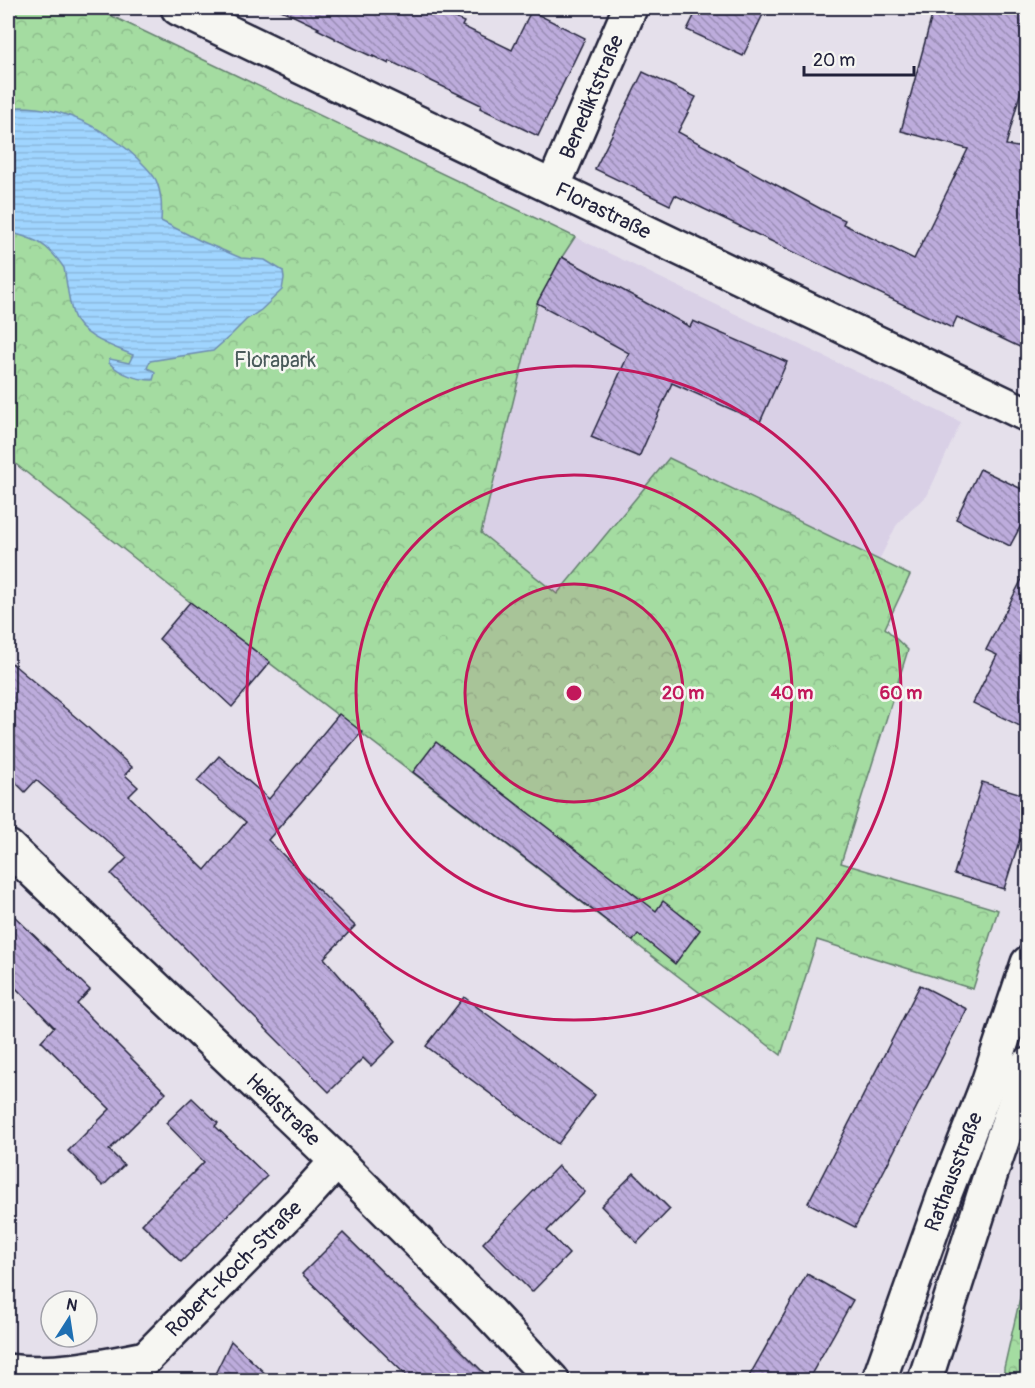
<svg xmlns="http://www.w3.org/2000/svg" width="1035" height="1388" viewBox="0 0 1035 1388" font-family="Pangolin,sans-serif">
	<defs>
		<pattern id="forest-crowns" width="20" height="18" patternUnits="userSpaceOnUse" patternTransform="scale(1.5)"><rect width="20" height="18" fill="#a4dca1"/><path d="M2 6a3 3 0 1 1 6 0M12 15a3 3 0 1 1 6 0" fill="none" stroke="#8dbc8c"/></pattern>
		<pattern id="water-rules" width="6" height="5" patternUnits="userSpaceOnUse" patternTransform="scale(1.5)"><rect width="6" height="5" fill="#a0d5ff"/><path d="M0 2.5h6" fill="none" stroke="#8ab7db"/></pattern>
		<pattern id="building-back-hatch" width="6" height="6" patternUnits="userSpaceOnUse" patternTransform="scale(1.5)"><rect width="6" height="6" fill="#bdacdc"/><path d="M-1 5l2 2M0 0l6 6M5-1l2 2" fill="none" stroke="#998cb4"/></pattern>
	</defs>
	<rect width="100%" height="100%" fill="#e5e0eb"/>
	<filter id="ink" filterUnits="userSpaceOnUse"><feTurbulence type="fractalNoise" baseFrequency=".0167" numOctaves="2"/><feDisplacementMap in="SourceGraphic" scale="12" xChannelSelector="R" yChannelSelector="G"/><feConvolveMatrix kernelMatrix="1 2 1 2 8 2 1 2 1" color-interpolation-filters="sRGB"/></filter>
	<g filter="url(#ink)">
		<path fill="#d9d0e6" d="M 575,237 L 961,422 L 927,496 L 910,510 L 896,526 L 879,560 L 669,458 L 557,595 L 481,533 L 537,303 L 562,257 Z"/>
		<g fill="url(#forest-crowns)" stroke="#637f6e" stroke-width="1.5">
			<path d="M 8,8 L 95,8 L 575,237 L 562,257 L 537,304 L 481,533 L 557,594 L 669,458 L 910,575 L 885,628 L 908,650 L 841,863 L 998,910 L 973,989 L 817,940 L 781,1055 L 190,602 L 8,458 Z"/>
			<path d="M 1027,1267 L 1027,1380 L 1004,1380 L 1004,1368 Z"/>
		</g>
		<path fill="url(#water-rules)" stroke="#6e8db1" stroke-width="1.5" d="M 21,107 C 64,107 108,130 138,159 C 145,166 151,171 156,180 C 162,194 162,207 161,221 L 201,241 L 241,258 L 265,260 L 283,271 L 284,278 L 282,290 L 261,310 L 246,320 L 230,336 L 213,351 L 150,361 L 147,368 L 154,371 L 155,373 L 153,380 C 138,380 120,374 109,363 L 109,360 L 110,359 L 129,363 L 133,355 C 114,347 79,336 73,314 C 68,299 67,283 64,268 C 56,256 44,243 31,239 C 23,236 15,234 8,232 L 8,108 Z"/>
		<g fill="url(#building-back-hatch)" stroke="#22223b" stroke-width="1.5">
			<path d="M 277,8 L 432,8 L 464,22 L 462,26 L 512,50 L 531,11 L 585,38 L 538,136 L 480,108 L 481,105 L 390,61 L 389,64 L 373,56 L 373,57 L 335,39 L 335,38 L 317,29 L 319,28 Z"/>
			<path d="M 698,8 L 766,8 L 743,56 L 687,30 Z"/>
			<path d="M 934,8 L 1028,8 L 1028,65 L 1006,145 L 1028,149 L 1028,351 L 957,317 L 952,328 L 675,195 L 670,205 L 595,169 L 643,72 L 696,97 L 678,132 L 821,209 L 845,220 L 843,224 L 914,259 L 968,149 L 901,131 Z"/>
			<path d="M 562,257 L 690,327 L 693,321 L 787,362 L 760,422 L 672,383 L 639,457 L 591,437 L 629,353 L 537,303 Z"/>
			<path d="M 980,469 L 1028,492 L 1028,512 L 1010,546 L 956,519 Z"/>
			<path d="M 1028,567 L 1028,730 L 973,703 L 997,655 L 986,650 Z"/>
			<path d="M 190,602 L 270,662 L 232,707 L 159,639 Z"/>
			<path d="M 8,660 L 84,724 L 132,767 L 125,775 L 138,787 L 129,796 L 205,870 L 246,822 L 197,781 L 219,756 L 269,799 L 339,714 L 362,732 L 268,840 L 355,926 L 324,958 L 396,1041 L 371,1066 L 363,1058 L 329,1092 L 111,874 L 127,858 L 36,780 L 25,792 L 8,775 Z"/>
			<path d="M 436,742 L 656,911 L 663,901 L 700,930 L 675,964 L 638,934 L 633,941 L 413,772 Z"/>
			<path d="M 982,782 L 1028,796 L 1028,813 L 1004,889 L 954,874 Z"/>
			<path d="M 8,910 L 90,990 L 77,1004 L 166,1093 L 109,1150 L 124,1165 L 103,1186 L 68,1151 L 110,1109 L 41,1041 L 54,1027 L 8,980 Z"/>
			<path d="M 920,985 L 967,1009 L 855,1227 L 808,1203 Z"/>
			<path d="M 464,997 L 595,1095 L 558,1144 L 426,1046 Z"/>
			<path d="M 192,1098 L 218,1123 L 215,1126 L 267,1176 L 181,1262 L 142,1224 L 204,1162 L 166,1123 Z"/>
			<path d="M 558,1166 L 585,1192 L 547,1231 L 569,1254 L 532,1292 L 483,1243 Z"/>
			<path d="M 634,1173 L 670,1209 L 637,1243 L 601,1206 Z"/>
			<path d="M 343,1233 L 430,1319 L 491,1380 L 411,1380 L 302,1274 Z"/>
			<path d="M 807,1274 L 853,1300 L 808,1380 L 747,1380 Z"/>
			<path d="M 231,1341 L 272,1380 L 212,1380 Z"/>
		</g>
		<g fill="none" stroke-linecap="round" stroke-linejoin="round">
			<defs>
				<g id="minor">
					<path d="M 178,8 L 1028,415"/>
					<path d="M 553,187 L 630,8"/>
					<path d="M 8,847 L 337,1161 L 490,1314 L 552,1380"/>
					<path d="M 146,1358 L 300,1202 L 337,1161"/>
					<path d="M 8,1371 C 54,1377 101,1367 146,1358"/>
				</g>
				<g id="tertiary">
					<path d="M 879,1380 L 945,1193 L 988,1083 L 1028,963"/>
					<path d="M 925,1380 L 991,1173 L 1028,1065"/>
				</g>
			</defs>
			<use href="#minor" stroke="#22223b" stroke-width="38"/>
			<use href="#tertiary" stroke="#22223b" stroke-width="38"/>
			<use href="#minor" stroke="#f6f6f2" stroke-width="33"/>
			<use href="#tertiary" stroke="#f6f6f2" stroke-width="33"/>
		</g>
	</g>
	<circle cx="574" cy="693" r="109" fill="#c2185b" fill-opacity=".12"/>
	<g fill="none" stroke="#c2185b" stroke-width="3">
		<circle cx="574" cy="693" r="109"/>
		<circle cx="574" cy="693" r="218"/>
		<circle cx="574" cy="693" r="327"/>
	</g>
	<g text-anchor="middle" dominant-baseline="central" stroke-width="5" stroke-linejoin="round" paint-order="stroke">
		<g font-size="21" fill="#22223b" stroke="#f6f6f2">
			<text transform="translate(592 97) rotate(-67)">Benediktstraße</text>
			<text transform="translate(603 211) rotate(26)">Florastraße</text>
			<text transform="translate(283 1110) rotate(44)">Heidstraße</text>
			<text transform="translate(954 1172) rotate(-69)">Rathausstraße</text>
			<text transform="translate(234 1269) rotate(-45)">Robert-Koch-Straße</text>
		</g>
		<g font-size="21" fill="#495a5a" stroke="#f6f6f2">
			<text x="275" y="360">Florapark</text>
		</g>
	</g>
	<circle cx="574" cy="693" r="9" fill="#c2185b" stroke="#f6f6f2" stroke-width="3"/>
	<g font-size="18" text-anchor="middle" font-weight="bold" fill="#c2185b" stroke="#f6f6f2" stroke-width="5" stroke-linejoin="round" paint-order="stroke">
		<text x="683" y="699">20 m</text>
		<text x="792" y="699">40 m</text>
		<text x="901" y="699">60 m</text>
	</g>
	<rect width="1035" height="1388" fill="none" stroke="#f6f6f2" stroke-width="30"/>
	<rect x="15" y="15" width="1005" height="1358" fill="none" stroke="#22223b" stroke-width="2" filter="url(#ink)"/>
	<g transform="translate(69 1319) rotate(12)"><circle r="28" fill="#f6f6f2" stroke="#a1a1a9" stroke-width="1.5"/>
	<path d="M0-4.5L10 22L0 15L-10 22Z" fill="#1f6fb2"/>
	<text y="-9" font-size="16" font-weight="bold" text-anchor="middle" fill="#22223b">N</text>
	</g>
	<path d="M804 66v9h110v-9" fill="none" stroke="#22223b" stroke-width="3"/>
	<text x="813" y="66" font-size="18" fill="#22223b" stroke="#f6f6f2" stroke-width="4.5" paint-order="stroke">20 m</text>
</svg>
